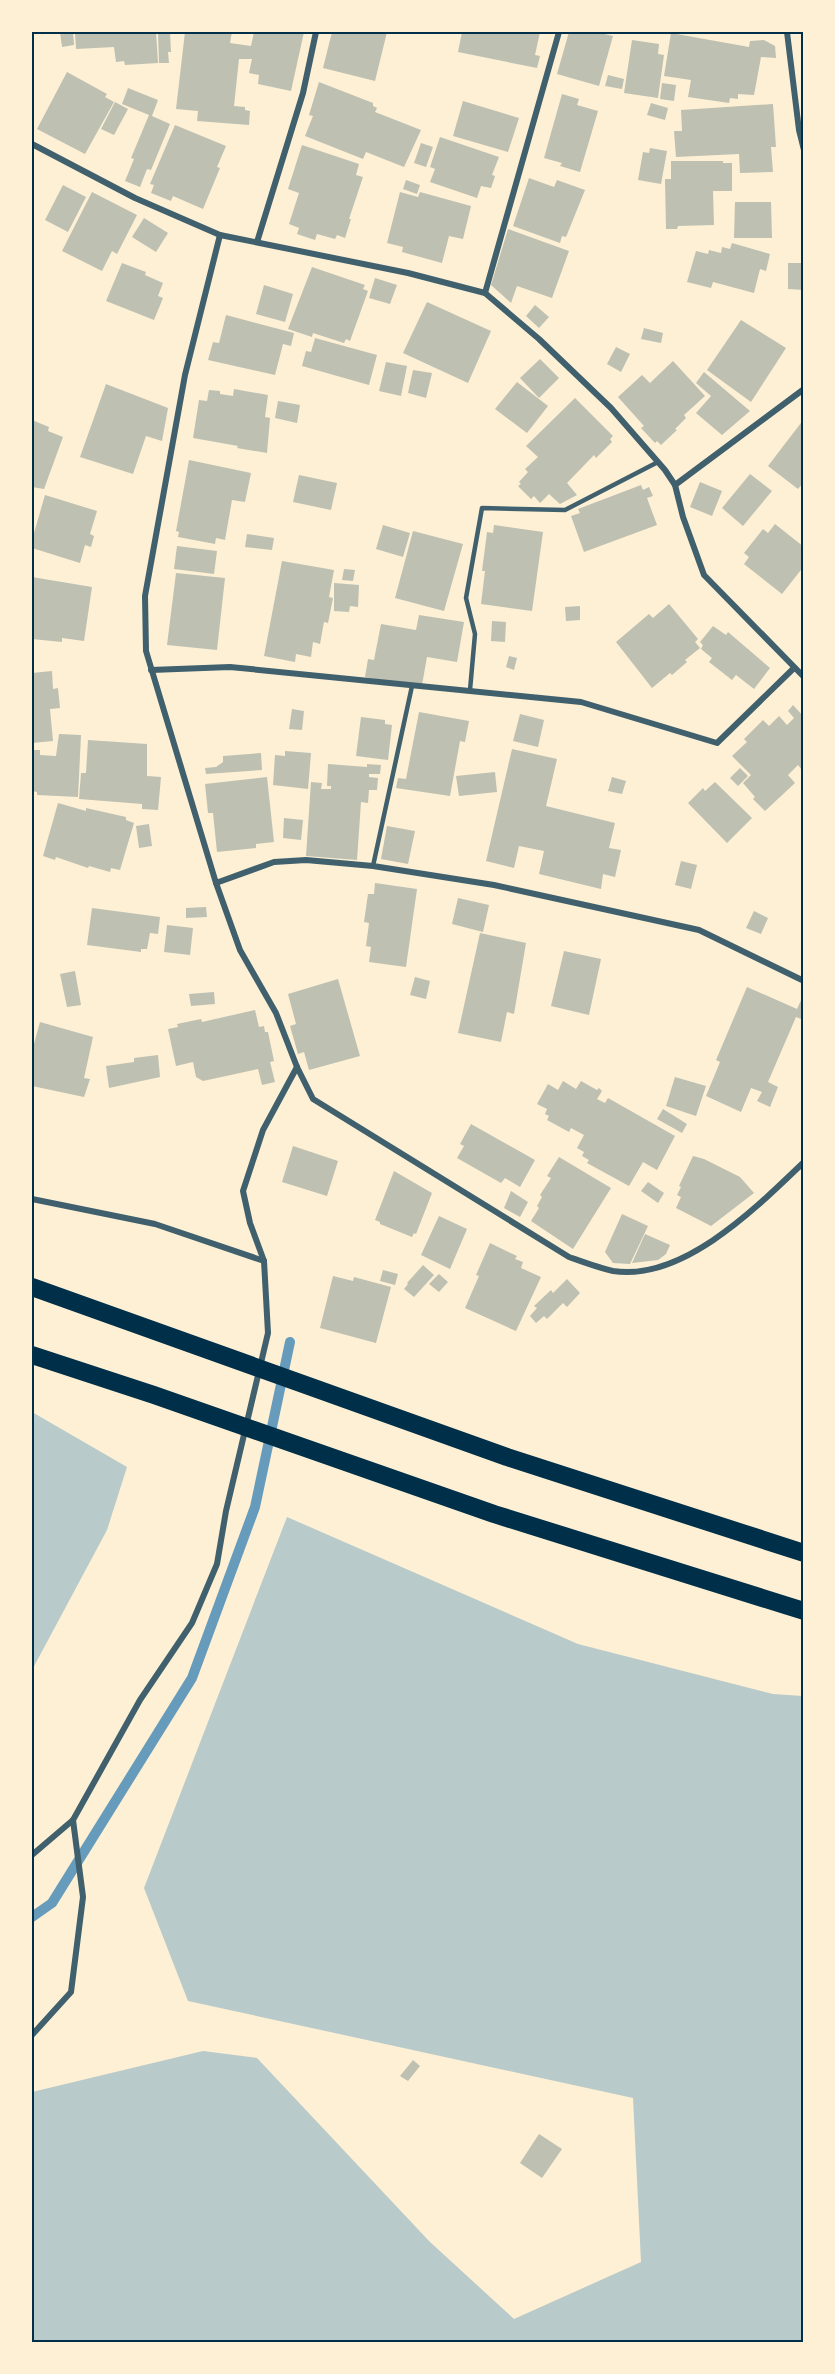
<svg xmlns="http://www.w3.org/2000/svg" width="835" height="2374" viewBox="0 0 835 2374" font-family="Helvetica,sans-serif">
	<rect width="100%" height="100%" fill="#fdf0d5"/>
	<g fill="#b9caca">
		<path d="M 32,1412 L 127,1467 L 107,1530 L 32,1670 Z"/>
		<path d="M 287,1517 L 578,1644 L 773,1694 L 803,1696 L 803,2342 L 32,2342 L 32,2092 L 203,2051 L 257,2058 L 429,2241 L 514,2319 L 641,2262 L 633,2098 L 188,2001 L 144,1888 Z"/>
	</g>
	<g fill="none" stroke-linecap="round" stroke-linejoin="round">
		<path stroke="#669bbc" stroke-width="10" d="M 32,1917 L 52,1903 L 192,1678 L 255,1507 L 290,1342"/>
	</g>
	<g fill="#bec0b2">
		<path d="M 60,32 L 73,32 L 74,45 L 62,47 Z"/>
		<path d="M 75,32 L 156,32 L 158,63 L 125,65 L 124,61 L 116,62 L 114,47 L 76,49 Z"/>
		<path d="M 158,32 L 170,32 L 171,52 L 168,52 L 169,63 L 159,63 Z"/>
		<path d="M 185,32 L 232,32 L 230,43 L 251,46 L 254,32 L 304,32 L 291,91 L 258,84 L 259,75 L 249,73 L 252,59 L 239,59 L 234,106 L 245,107 L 245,110 L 250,111 L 249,125 L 197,121 L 198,111 L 176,109 Z"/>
		<path d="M 332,32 L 387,32 L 375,81 L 323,68 Z"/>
		<path d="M 462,32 L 540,32 L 535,55 L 540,56 L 537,68 L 458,52 Z"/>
		<path d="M 569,32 L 596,32 L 613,36 L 599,86 L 557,74 Z"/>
		<path d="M 671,33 L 749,47 L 750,41 L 764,40 L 775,46 L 776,58 L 761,57 L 754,95 L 738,94 L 738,99 L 730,98 L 729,103 L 688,97 L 691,80 L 664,76 Z"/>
		<path d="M 632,40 L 659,44 L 658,54 L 664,55 L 658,98 L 624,93 Z"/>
		<path d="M 67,72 L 107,94 L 105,97 L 114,102 L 85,154 L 37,129 Z"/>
		<path d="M 608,75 L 624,79 L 622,89 L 605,86 Z"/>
		<path d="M 319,82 L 373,103 L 373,106 L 377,108 L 375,112 L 421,130 L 404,167 L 366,152 L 363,159 L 305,136 L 313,116 L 309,115 Z"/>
		<path d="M 662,83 L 676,85 L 674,101 L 660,99 Z"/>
		<path d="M 128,88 L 158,100 L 152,116 L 170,124 L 151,170 L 147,169 L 140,187 L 125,181 L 134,159 L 131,158 L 149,115 L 122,104 Z"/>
		<path d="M 562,94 L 579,99 L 577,105 L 598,111 L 580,172 L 560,166 L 562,163 L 544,158 Z"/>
		<path d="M 463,101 L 519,118 L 508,152 L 453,136 Z"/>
		<path d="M 115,102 L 128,109 L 114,135 L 101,129 Z"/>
		<path d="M 651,103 L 668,108 L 665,120 L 647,115 Z"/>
		<path d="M 773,104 L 776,147 L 771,147 L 773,172 L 740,173 L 739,154 L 676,157 L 674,131 L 682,131 L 681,110 Z"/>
		<path d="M 175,125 L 226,146 L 217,167 L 220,168 L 203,209 L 173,196 L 171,201 L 151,193 L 154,185 L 150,184 Z"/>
		<path d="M 440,137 L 499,157 L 492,175 L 495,176 L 491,188 L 481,186 L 477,198 L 430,182 L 435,169 L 430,167 Z"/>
		<path d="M 421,143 L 433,147 L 426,167 L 414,163 Z"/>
		<path d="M 302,145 L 359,164 L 356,175 L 363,177 L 349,219 L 351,219 L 345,238 L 337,235 L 335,239 L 317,234 L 315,240 L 297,234 L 299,228 L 289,224 L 299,193 L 288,189 Z"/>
		<path d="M 650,148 L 667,151 L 661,184 L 638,180 L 643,152 L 649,153 Z"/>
		<path d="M 671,161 L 723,161 L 723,163 L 732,163 L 732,191 L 713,191 L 714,225 L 678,226 L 677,229 L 666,229 L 665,179 L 671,179 Z"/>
		<path d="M 529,178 L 554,187 L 557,180 L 585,190 L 566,237 L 562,236 L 560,243 L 513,226 Z"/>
		<path d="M 406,180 L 420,185 L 417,194 L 403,189 Z"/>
		<path d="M 63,185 L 86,197 L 68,232 L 45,220 Z"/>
		<path d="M 92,192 L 137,215 L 117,254 L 112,251 L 102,271 L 62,251 Z"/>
		<path d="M 400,192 L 418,197 L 420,192 L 471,206 L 463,239 L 449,236 L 442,263 L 402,252 L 403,247 L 387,243 Z"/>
		<path d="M 735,202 L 771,202 L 772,238 L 734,238 Z"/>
		<path d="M 144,218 L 168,233 L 156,252 L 132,237 Z"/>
		<path d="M 508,229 L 569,251 L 552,298 L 517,286 L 511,303 L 491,285 Z"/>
		<path d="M 732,243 L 770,254 L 766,271 L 760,269 L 754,293 L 713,282 L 711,288 L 687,282 L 696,251 L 708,254 L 709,250 L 721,253 L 722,247 L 730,249 Z"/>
		<path d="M 122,263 L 146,272 L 145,275 L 163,283 L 158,296 L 163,298 L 154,320 L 106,301 Z"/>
		<path d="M 788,263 L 804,263 L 804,290 L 788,289 Z"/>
		<path d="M 312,267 L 365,285 L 363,289 L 368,291 L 350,341 L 346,339 L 344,343 L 313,333 L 312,337 L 288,329 Z"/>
		<path d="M 375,278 L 397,285 L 390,304 L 369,298 Z"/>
		<path d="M 264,285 L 293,294 L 285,322 L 256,314 Z"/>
		<path d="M 427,302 L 491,331 L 468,383 L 403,353 Z"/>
		<path d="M 535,305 L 549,317 L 539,328 L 526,316 Z"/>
		<path d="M 226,315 L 294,333 L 291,346 L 283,344 L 275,375 L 208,360 L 213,342 L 219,343 Z"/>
		<path d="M 741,320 L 786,348 L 751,402 L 707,370 Z"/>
		<path d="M 644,328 L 663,333 L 661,343 L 641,339 Z"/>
		<path d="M 315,338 L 377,355 L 369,385 L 302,366 L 306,351 L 311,352 Z"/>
		<path d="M 616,347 L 630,354 L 621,372 L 607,364 Z"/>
		<path d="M 540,359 L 559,378 L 539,398 L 520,378 Z"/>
		<path d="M 673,361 L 705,396 L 684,415 L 686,418 L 675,429 L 677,430 L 661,445 L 657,441 L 655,443 L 641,428 L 644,426 L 618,397 L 642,375 L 650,383 Z"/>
		<path d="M 386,362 L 407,366 L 401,396 L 379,391 Z"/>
		<path d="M 413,370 L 432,373 L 426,398 L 408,393 Z"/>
		<path d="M 704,372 L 750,411 L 722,435 L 696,413 L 711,396 L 696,383 Z"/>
		<path d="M 517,382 L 548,406 L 527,433 L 495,409 Z"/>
		<path d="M 106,384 L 168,408 L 162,441 L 146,436 L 133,474 L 80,457 Z"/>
		<path d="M 234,389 L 268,395 L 265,417 L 270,418 L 267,453 L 237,448 L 238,446 L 193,438 L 199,400 L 207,401 L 209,390 L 220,391 L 220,394 L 233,396 Z"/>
		<path d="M 575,398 L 613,436 L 610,439 L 612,442 L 596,458 L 594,455 L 567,483 L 577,495 L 560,504 L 549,494 L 540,503 L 534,496 L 531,499 L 518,486 L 521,484 L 519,482 L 528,472 L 525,469 L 538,457 L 526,446 Z"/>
		<path d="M 278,401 L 300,405 L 297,423 L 275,418 Z"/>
		<path d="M 804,419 L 804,482 L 798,489 L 768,466 Z"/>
		<path d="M 32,420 L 49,427 L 48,431 L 63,437 L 44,489 L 32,487 Z"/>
		<path d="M 189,460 L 251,473 L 245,502 L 232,500 L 225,540 L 216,538 L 215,544 L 178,537 L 179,532 L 176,531 Z"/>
		<path d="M 750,474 L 772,491 L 743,526 L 722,508 Z"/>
		<path d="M 299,475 L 337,483 L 331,510 L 293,502 Z"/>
		<path d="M 700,482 L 722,491 L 712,516 L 690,507 Z"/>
		<path d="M 641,485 L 643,490 L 649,487 L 653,496 L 647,498 L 657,525 L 584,552 L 571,516 L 580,513 L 578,509 Z"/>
		<path d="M 45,495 L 97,511 L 90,534 L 94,536 L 91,547 L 85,545 L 80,563 L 32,548 L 32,540 Z"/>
		<path d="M 775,524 L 804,547 L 804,566 L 782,594 L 744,564 L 749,557 L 744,553 L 763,529 L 768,533 Z"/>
		<path d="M 383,525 L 410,533 L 403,557 L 376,549 Z"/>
		<path d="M 494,525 L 543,532 L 532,611 L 481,604 L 485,571 L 482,571 L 487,532 L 493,533 Z"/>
		<path d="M 413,531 L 463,544 L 444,611 L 395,598 Z"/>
		<path d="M 247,534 L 274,538 L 272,550 L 245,547 Z"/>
		<path d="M 177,546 L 217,551 L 214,574 L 174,569 Z"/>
		<path d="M 282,561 L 334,570 L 329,597 L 333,598 L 328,623 L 324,622 L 320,644 L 313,642 L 311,657 L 296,654 L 295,662 L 264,656 Z"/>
		<path d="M 344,569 L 355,570 L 353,581 L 342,580 Z"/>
		<path d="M 176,573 L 225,578 L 217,650 L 167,645 Z"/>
		<path d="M 32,577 L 92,587 L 84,641 L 62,638 L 62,642 L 32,639 Z"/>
		<path d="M 334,583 L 359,585 L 358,607 L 350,606 L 349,612 L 334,611 Z"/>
		<path d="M 669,604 L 698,639 L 695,642 L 700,648 L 685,660 L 687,662 L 672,675 L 670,673 L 652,688 L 616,642 L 649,614 L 653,618 Z"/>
		<path d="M 580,606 L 580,620 L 566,621 L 565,607 Z"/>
		<path d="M 419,615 L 464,622 L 457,662 L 427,657 L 422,685 L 413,686 L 365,677 L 368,659 L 374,660 L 381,624 L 416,630 Z"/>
		<path d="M 492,621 L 506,622 L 505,642 L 491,641 Z"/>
		<path d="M 713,626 L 726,635 L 728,632 L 770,668 L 754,689 L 736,675 L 732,680 L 709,662 L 712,658 L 701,649 L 703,645 L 700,642 Z"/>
		<path d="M 509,656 L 517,658 L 514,670 L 506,667 Z"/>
		<path d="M 52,671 L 53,689 L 58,688 L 60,708 L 50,709 L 53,741 L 32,743 L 32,673 Z"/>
		<path d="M 793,705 L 804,717 L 804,768 L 802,770 L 798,765 L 788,775 L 795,783 L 765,811 L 753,799 L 755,797 L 743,783 L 751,775 L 732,756 L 747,742 L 744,739 L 763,720 L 769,726 L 779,716 L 787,725 L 794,718 L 788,711 Z"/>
		<path d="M 292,709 L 304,711 L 302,730 L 289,729 Z"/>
		<path d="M 419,712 L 469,721 L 465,742 L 460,741 L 450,796 L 396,788 L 398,778 L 406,779 Z"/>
		<path d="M 520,714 L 544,720 L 538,747 L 513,741 Z"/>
		<path d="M 361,717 L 385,720 L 385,724 L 392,725 L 388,760 L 356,756 Z"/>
		<path d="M 59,734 L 81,735 L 78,797 L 37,795 L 37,792 L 32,791 L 32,750 L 40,750 L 40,755 L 56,756 Z"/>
		<path d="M 88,740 L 147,744 L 147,776 L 161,777 L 158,810 L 142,809 L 142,804 L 79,799 L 81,773 L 86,773 Z"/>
		<path d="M 512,749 L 557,759 L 546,806 L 615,823 L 609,848 L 621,850 L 615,877 L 603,874 L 601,889 L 539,874 L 544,851 L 519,846 L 514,868 L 486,861 Z"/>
		<path d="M 285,751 L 311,753 L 308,789 L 273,785 L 275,755 L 285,756 Z"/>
		<path d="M 261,753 L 262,770 L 206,774 L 205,768 L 216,767 L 223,762 L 223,756 Z"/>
		<path d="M 328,764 L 367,767 L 367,764 L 381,765 L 380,774 L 369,774 L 369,777 L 378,778 L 377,790 L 369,790 L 368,803 L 361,802 L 357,860 L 306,856 L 311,782 L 322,783 L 321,789 L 331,789 L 331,786 L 327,786 Z"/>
		<path d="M 740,768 L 748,776 L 738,786 L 730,778 Z"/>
		<path d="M 495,772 L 497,792 L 459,796 L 456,776 Z"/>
		<path d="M 267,777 L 274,842 L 256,844 L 256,848 L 217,852 L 213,813 L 208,813 L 205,784 Z"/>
		<path d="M 612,777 L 626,781 L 622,794 L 608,791 Z"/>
		<path d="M 715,782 L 752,818 L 727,843 L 688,803 L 703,788 L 705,791 Z"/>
		<path d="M 58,803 L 86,811 L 86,808 L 126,817 L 126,820 L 134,823 L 120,870 L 111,868 L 110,872 L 89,866 L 88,868 L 56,857 L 55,860 L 43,856 Z"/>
		<path d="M 284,818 L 303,820 L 301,840 L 283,838 Z"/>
		<path d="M 149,824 L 152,846 L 139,848 L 136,826 Z"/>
		<path d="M 387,826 L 415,831 L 408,864 L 381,859 Z"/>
		<path d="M 681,861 L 697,865 L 691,889 L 675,885 Z"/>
		<path d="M 375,883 L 417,889 L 406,967 L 369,962 L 371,947 L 366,946 L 369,923 L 364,922 L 368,894 L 374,894 Z"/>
		<path d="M 458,898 L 489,905 L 483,932 L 452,924 Z"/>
		<path d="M 206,907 L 207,917 L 186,918 L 186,908 Z"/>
		<path d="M 92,908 L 160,917 L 158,934 L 150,933 L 147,949 L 141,949 L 141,952 L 87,945 Z"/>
		<path d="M 754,911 L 768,918 L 761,934 L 746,928 Z"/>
		<path d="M 167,925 L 193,928 L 190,955 L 164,952 Z"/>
		<path d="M 480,933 L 526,943 L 514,1014 L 507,1012 L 501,1042 L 458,1033 Z"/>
		<path d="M 564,951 L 601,959 L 589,1015 L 551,1006 Z"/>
		<path d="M 75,971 L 81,1005 L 67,1007 L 60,974 Z"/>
		<path d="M 415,977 L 430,981 L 426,999 L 410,995 Z"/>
		<path d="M 338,979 L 360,1056 L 309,1070 L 304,1052 L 298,1054 L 290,1026 L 296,1024 L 288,994 Z"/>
		<path d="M 747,987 L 797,1009 L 802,998 L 804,999 L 804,1020 L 796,1017 L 768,1082 L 778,1087 L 770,1107 L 757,1101 L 762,1092 L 751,1088 L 741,1112 L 706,1096 L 720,1062 L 716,1060 Z"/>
		<path d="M 214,992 L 215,1004 L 191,1006 L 189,994 Z"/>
		<path d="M 255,1010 L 259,1027 L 264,1026 L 265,1032 L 268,1032 L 274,1061 L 270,1062 L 275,1082 L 262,1085 L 258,1069 L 203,1081 L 196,1077 L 193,1062 L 176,1066 L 168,1029 L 178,1027 L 177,1024 L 201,1019 L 202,1022 Z"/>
		<path d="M 40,1022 L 93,1037 L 84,1078 L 90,1079 L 84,1097 L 32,1086 L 32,1051 Z"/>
		<path d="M 158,1055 L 160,1077 L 109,1088 L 106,1066 L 134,1062 L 134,1058 Z"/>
		<path d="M 675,1077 L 706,1086 L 696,1116 L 666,1106 Z"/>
		<path d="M 563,1081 L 576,1089 L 581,1081 L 597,1090 L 599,1088 L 602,1091 L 597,1099 L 605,1103 L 608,1098 L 675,1136 L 657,1170 L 643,1162 L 629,1186 L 587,1163 L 589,1160 L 582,1156 L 584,1152 L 577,1148 L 584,1135 L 571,1128 L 569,1132 L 547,1120 L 549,1116 L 545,1114 L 547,1109 L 537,1104 L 548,1084 L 558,1090 Z"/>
		<path d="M 663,1109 L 687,1124 L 682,1133 L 657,1119 Z"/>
		<path d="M 471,1124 L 535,1160 L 520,1187 L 505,1178 L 501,1183 L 457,1158 L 464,1146 L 460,1144 Z"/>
		<path d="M 293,1146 L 338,1161 L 327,1196 L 282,1182 Z"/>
		<path d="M 693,1156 L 704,1159 L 740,1177 L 754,1193 L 711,1226 L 676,1208 L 681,1197 L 677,1195 L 681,1187 L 679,1186 Z"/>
		<path d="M 559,1157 L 611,1188 L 573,1249 L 531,1221 L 539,1208 L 537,1206 L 542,1197 L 540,1195 L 551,1178 L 547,1176 Z"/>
		<path d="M 394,1171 L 432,1193 L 416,1234 L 414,1233 L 412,1237 L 380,1224 L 380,1222 L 375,1220 Z"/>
		<path d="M 648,1182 L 664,1193 L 658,1203 L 641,1191 Z"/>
		<path d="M 511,1191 L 528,1202 L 520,1217 L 504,1208 Z"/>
		<path d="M 622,1214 L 648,1226 L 630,1264 L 613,1263 L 605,1252 Z"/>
		<path d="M 439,1216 L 467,1229 L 450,1269 L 421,1255 Z"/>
		<path d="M 645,1234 L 670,1245 L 666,1254 L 658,1260 L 632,1263 Z"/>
		<path d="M 490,1243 L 517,1256 L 515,1259 L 523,1262 L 521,1268 L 541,1277 L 516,1331 L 465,1308 L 479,1276 L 476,1275 Z"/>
		<path d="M 423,1265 L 434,1275 L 414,1297 L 404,1289 L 408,1284 L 407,1283 Z"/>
		<path d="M 383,1270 L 398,1274 L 395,1285 L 380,1281 Z"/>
		<path d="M 439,1274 L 448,1282 L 439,1292 L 429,1284 Z"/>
		<path d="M 333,1276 L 353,1281 L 354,1277 L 391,1287 L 376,1343 L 320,1328 Z"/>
		<path d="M 567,1279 L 580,1293 L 567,1307 L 563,1303 L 547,1319 L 544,1316 L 536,1323 L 530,1316 L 537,1308 L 534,1306 L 551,1290 L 553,1293 Z"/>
		<path d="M 413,2060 L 420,2066 L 408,2081 L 400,2076 Z"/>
		<path d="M 539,2134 L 562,2149 L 542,2178 L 520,2163 Z"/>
	</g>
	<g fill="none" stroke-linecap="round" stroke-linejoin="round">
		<g stroke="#3f606c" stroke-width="4.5">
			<path d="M 470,690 L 475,634 L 466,598 L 482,508 L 565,510 L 658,462"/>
			<path d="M 373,866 L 412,686"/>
		</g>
		<g stroke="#3f606c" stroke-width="6">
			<path d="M 787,32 L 799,130 L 804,150"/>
			<path d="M 32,144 L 135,198 L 220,235 L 408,273 L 485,293 L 539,339 L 611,408 L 665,470 L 675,485 L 683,517 L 704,575 L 804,677"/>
			<path d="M 220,235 L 185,375 L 145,596 L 146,651 L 216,883 L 240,950 L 276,1013 L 297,1067 L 313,1099 L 569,1257 C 583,1262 599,1268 613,1271 C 683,1282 758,1206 804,1162"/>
			<path d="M 257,242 L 303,93 L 316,32"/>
			<path d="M 485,293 L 559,32"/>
			<path d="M 675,485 L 804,389"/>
			<path d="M 151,670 L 230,667 L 581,702 L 717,743 L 794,668"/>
			<path d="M 216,883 L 274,862 L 306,860 L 373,866 L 494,885 L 699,930 L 804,981"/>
			<path d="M 32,1199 L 155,1224 L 264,1261"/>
			<path d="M 32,1855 L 73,1820 L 140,1700 L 192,1623 L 217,1564 L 226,1511 L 268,1333 L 264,1261 L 250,1223 L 243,1191 L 263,1130 L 297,1067"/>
			<path d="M 32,2035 L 71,1992 L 83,1897 L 73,1820"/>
		</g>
		<g stroke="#003049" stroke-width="18">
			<path d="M 32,1287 L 507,1457 L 804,1553"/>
			<path d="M 32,1355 L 154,1395 L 494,1514 L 804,1611"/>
		</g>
	</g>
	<rect width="835" height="2374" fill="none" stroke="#fdf0d5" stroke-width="66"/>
	<rect x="33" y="33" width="769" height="2308" fill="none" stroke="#003049" stroke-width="2"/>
</svg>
